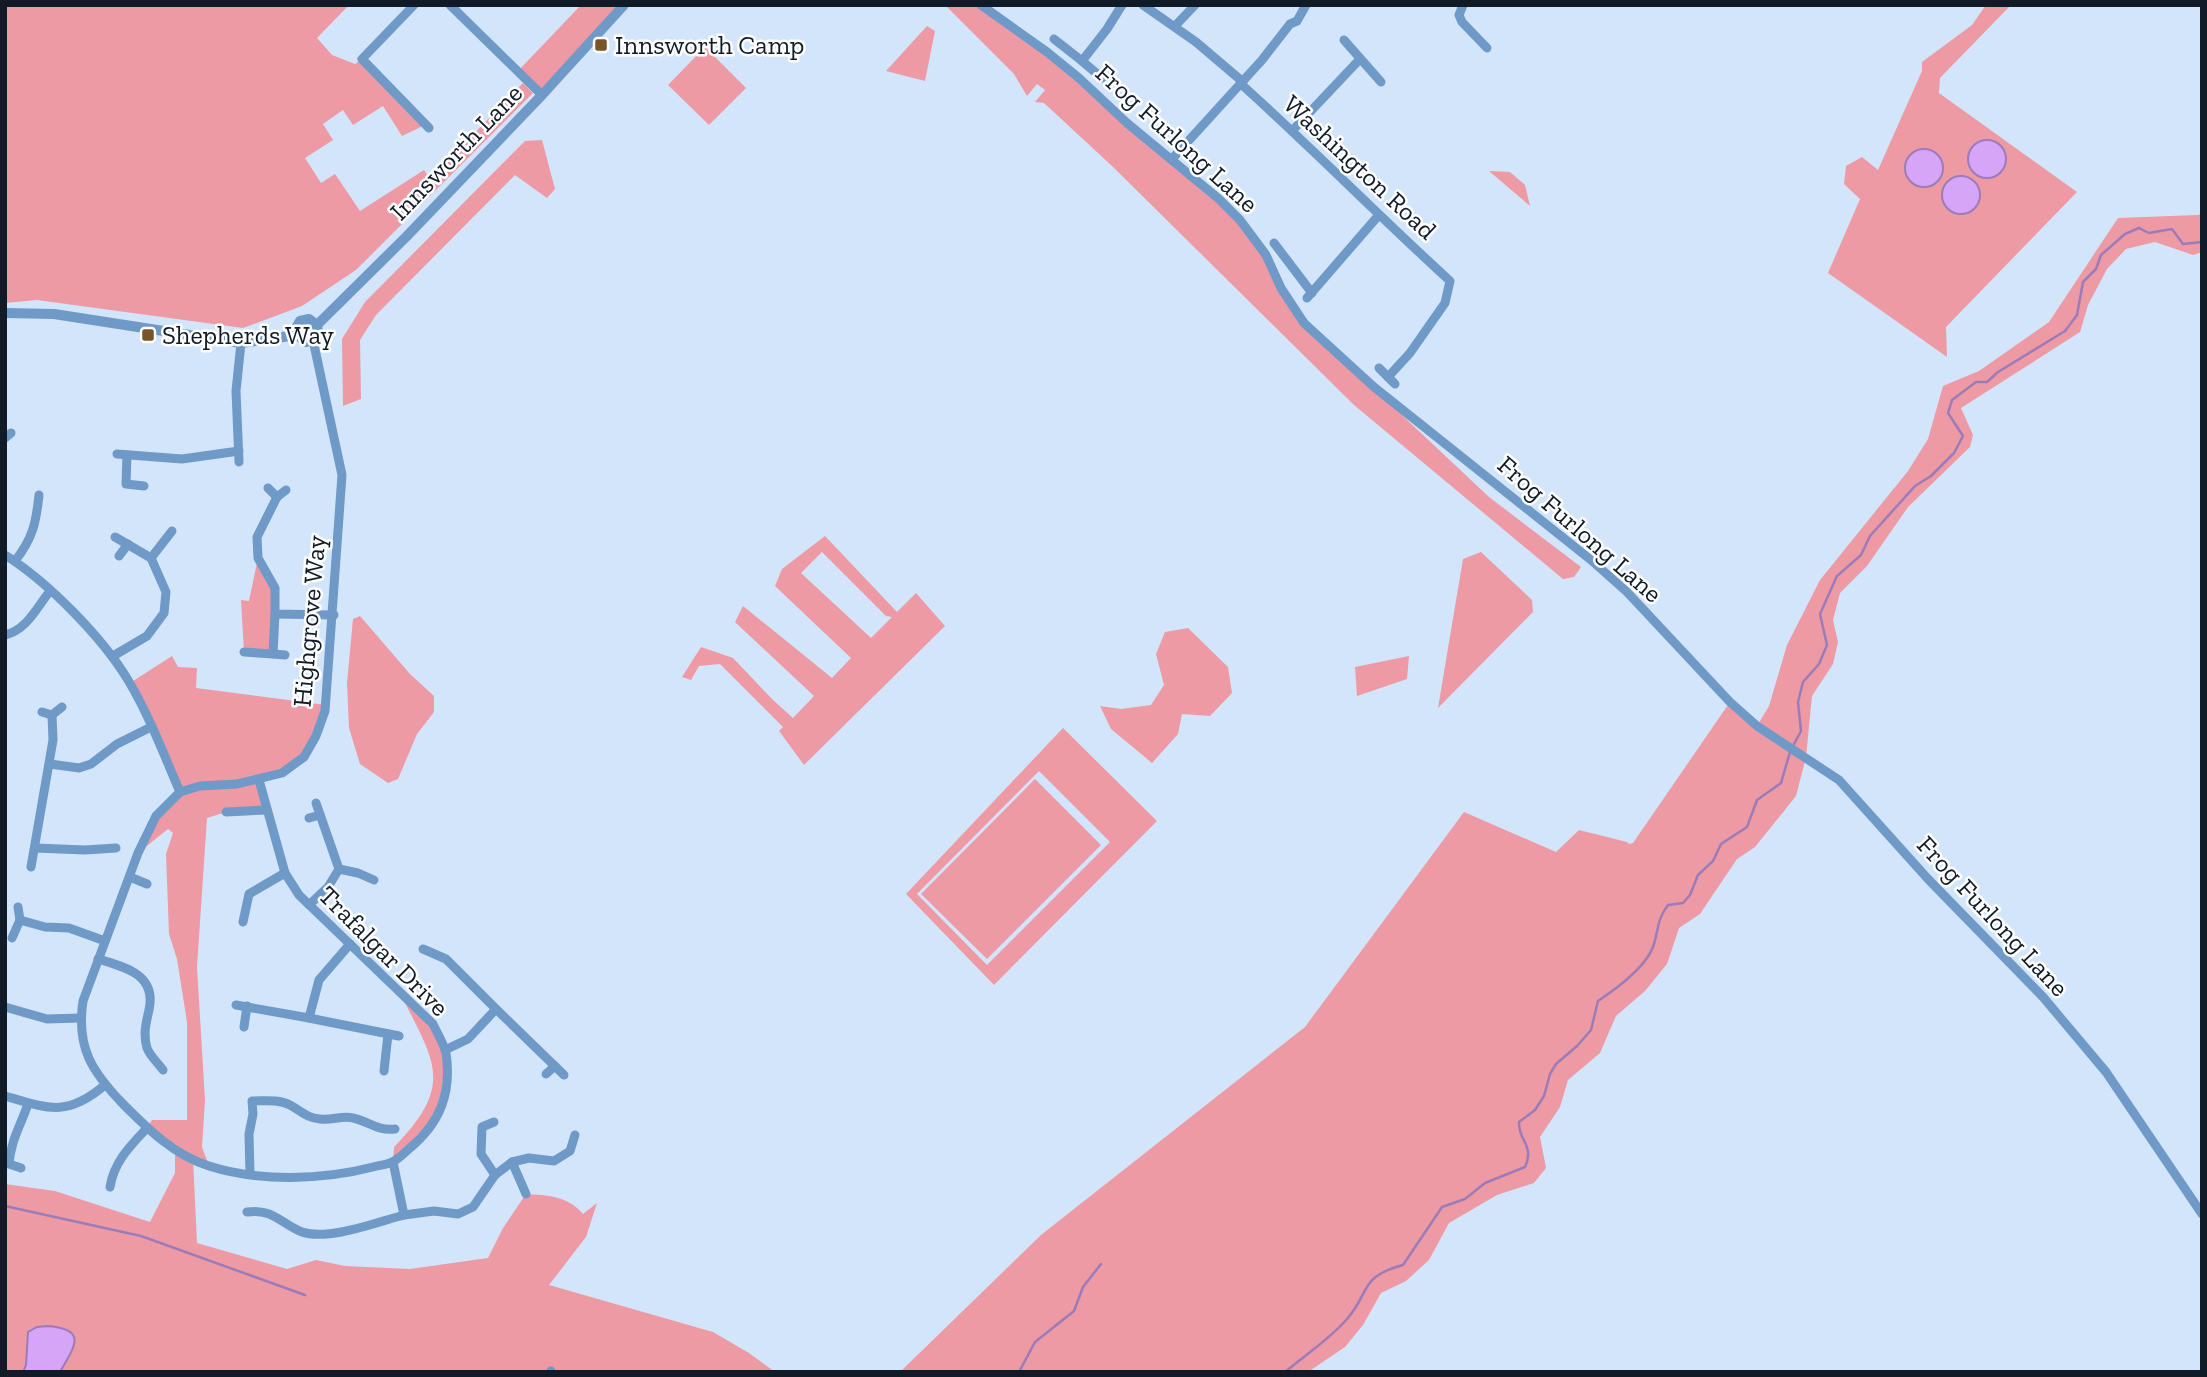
<svg xmlns="http://www.w3.org/2000/svg" width="2207" height="1377" viewBox="0 0 2207 1377" font-family="'Zilla Slab',serif">
	<rect width="100%" height="100%" fill="#d3e5fa"/>
	<g fill="#ed9aa5" fill-rule="evenodd">
		<path d="M 5,5 L 349,5 L 317,38 L 332,55 L 355,64 L 362,59 L 427,124 L 402,136 L 383,106 L 353,125 L 343,110 L 323,124 L 333,140 L 305,158 L 321,183 L 335,174 L 360,211 L 424,170 L 430,179 L 523,83 L 533,93 L 356,270 L 302,306 L 243,328 L 37,300 L 5,303 Z"/>
		<path d="M 581,5 L 624,5 L 542,95 L 518,71 Z"/>
		<path d="M 945,5 L 981,5 L 1047,52 L 1240,220 L 1304,323 L 1489,497 L 1581,567 L 1574,577 L 1563,579 L 1354,405 L 1112,166 L 1044,103 L 1035,102 L 1045,90 L 1037,84 L 1027,96 L 1014,74 Z"/>
		<path d="M 1986,5 L 2011,5 L 1940,78 L 1939,93 L 2077,192 L 1946,327 L 1947,357 L 1828,273 L 1860,199 L 1844,184 L 1846,166 L 1862,157 L 1878,170 L 1922,71 L 1922,62 L 1972,25 Z"/>
		<path d="M 927,26 L 935,31 L 925,81 L 886,71 Z"/>
		<path d="M 705,47 L 746,88 L 709,125 L 668,85 Z"/>
		<path d="M 542,140 L 555,189 L 547,198 L 515,175 L 376,315 L 360,340 L 361,399 L 343,406 L 342,339 L 365,302 L 525,141 Z"/>
		<path d="M 1489,171 L 1510,172 L 1525,185 L 1530,206 Z"/>
		<path d="M 2202,213 L 2202,252 L 2193,255 L 2155,242 L 2126,249 L 2107,269 L 2088,305 L 2080,332 L 1961,408 L 1973,435 L 1970,447 L 1908,507 L 1867,566 L 1840,593 L 1833,620 L 1838,642 L 1833,664 L 1812,696 L 1806,757 L 1796,796 L 1755,847 L 1737,859 L 1700,914 L 1679,928 L 1667,964 L 1645,991 L 1616,1016 L 1600,1053 L 1568,1080 L 1560,1107 L 1540,1137 L 1546,1168 L 1534,1183 L 1497,1195 L 1449,1223 L 1429,1260 L 1406,1281 L 1381,1293 L 1363,1325 L 1345,1347 L 1308,1372 L 900,1372 L 1041,1235 L 1305,1027 L 1464,812 L 1556,852 L 1579,830 L 1627,842 L 1629,844 L 1633,843 L 1730,702 L 1757,726 L 1769,706 L 1787,645 L 1820,580 L 1908,471 L 1928,439 L 1943,386 L 1979,371 L 2049,322 L 2118,218 L 2198,215 Z"/>
		<path d="M 825,536 L 897,612 L 916,593 L 945,626 L 804,765 L 779,731 L 783,727 L 720,664 L 699,666 L 691,680 L 682,677 L 701,647 L 733,658 L 773,700 L 793,718 L 814,696 L 735,622 L 743,606 L 832,678 L 851,658 L 775,586 L 782,569 ZM 822,552 L 886,616 L 892,617 L 871,638 L 801,573 Z"/>
		<path d="M 1481,552 L 1532,600 L 1533,612 L 1438,708 L 1463,559 Z"/>
		<path d="M 258,558 L 275,588 L 273,654 L 244,652 L 241,600 L 249,601 Z"/>
		<path d="M 360,616 L 410,674 L 434,696 L 434,712 L 417,734 L 398,779 L 388,783 L 360,764 L 349,728 L 347,683 L 353,619 Z"/>
		<path d="M 1188,628 L 1228,667 L 1232,693 L 1210,716 L 1182,714 L 1178,734 L 1152,763 L 1111,729 L 1100,706 L 1121,709 L 1151,705 L 1164,685 L 1156,654 L 1165,632 Z"/>
		<path d="M 172,656 L 178,667 L 197,668 L 196,688 L 326,705 L 304,757 L 259,780 L 266,810 L 226,812 L 207,818 L 197,967 L 205,1100 L 202,1147 L 209,1166 L 193,1159 L 197,1243 L 287,1269 L 316,1260 L 345,1266 L 410,1269 L 488,1258 L 503,1228 L 526,1194 C 547,1195 568,1196 583,1214 L 597,1203 L 586,1237 L 549,1285 L 713,1332 L 749,1353 L 775,1372 L 5,1372 L 5,1184 L 55,1191 L 150,1222 L 175,1173 L 175,1151 L 147,1128 L 152,1120 L 187,1120 L 187,1022 L 177,959 L 169,934 L 166,854 L 173,833 L 168,829 L 138,853 L 148,830 L 180,792 L 130,683 Z"/>
		<path d="M 1409,656 L 1407,679 L 1357,696 L 1355,667 Z"/>
		<path d="M 1063,728 L 1157,821 L 994,985 L 906,894 ZM 1039,771 L 1110,842 L 987,965 L 917,894 Z"/>
		<path d="M 1035,779 L 1101,845 L 987,959 L 921,894 Z"/>
		<path d="M 399,991 L 433,1024 L 445,1050 L 441,1109 L 393,1162 L 394,1147 C 457,1083 433,1060 399,991 Z"/>
	</g>
	<g fill="#d6a5f7" stroke="#9b7cb9" stroke-width="2">
		<circle cx="1987" cy="159" r="19"/>
		<circle cx="1924" cy="168" r="19"/>
		<circle cx="1961" cy="195" r="19"/>
		<path d="M 47,1326 C 89,1329 74,1347 60,1372 L 23,1372 L 26,1365 L 28,1332 L 37,1327 Z"/>
	</g>
	<g fill="none" stroke-linecap="round" stroke-linejoin="round">
		<g stroke="#9b7cb9" stroke-width="2.5">
			<path d="M 1793,746 L 1801,731 L 1798,702 L 1803,682 L 1819,664 L 1827,645 L 1820,614 L 1837,576 L 1861,555 L 1870,536 L 1915,486 L 1931,476 L 1954,453 L 1963,436 L 1948,413 L 1952,400 L 1976,382 L 1987,382 L 1998,372 L 2065,331 L 2077,315 L 2083,282 L 2096,269 L 2101,255 L 2125,234 L 2139,228 L 2149,233 L 2172,229 L 2183,244 L 2202,242"/>
			<path d="M 5,1206 L 141,1236 L 305,1295"/>
			<path d="M 1019,1372 L 1035,1342 L 1074,1311 L 1083,1287 L 1101,1264"/>
			<path d="M 1285,1372 C 1305,1355 1330,1339 1347,1319 C 1371,1291 1359,1277 1403,1265 L 1442,1207 L 1465,1199 L 1485,1183 L 1525,1167 C 1535,1145 1518,1141 1519,1122 L 1535,1110 L 1544,1096 L 1550,1074 L 1556,1064 L 1577,1046 L 1591,1030 L 1598,1001 C 1616,989 1645,968 1653,947 C 1659,930 1656,921 1668,905 L 1683,903 L 1690,895 L 1698,875 L 1713,861 L 1721,844 L 1747,827 L 1757,800 L 1781,783 L 1790,752"/>
		</g>
		<g stroke="#6f99c7" stroke-width="9">
			<path d="M 414,5 L 362,59 L 429,128"/>
			<path d="M 450,5 L 542,95"/>
			<path d="M 981,5 L 1047,52 L 1079,78 L 1127,123 L 1219,199 L 1240,220 L 1266,255 L 1281,288 L 1304,323 L 1374,387 L 1591,560 L 1627,592 L 1730,702 L 1757,726 L 1839,780 L 1928,879 L 2043,997 L 2106,1072 L 2202,1214"/>
			<path d="M 1143,5 L 1196,42 L 1243,82"/>
			<path d="M 1463,5 L 1459,15 L 1462,22 L 1487,48"/>
			<path d="M 1175,26 L 1195,5"/>
			<path d="M 1054,39 L 1082,61 L 1107,29 L 1122,5"/>
			<path d="M 1344,40 L 1381,82"/>
			<path d="M 1082,61 L 1102,78"/>
			<path d="M 1241,84 C 1312,148 1379,216 1450,281 L 1445,303 L 1410,353 L 1388,377"/>
			<path d="M 1292,131 L 1360,59"/>
			<path d="M 1172,159 L 1262,60 L 1290,24 L 1297,21 L 1306,5"/>
			<path d="M 1274,243 L 1312,293"/>
			<path d="M 1307,298 L 1378,216"/>
			<path d="M 1379,368 L 1395,384"/>
			<path d="M 5,438 L 11,433"/>
			<path d="M 117,454 L 182,459 L 239,451"/>
			<path d="M 127,455 L 126,484 L 144,486"/>
			<path d="M 239,462 L 236,391 L 241,343"/>
			<path d="M 268,488 L 277,497"/>
			<path d="M 286,490 L 277,497 L 257,537 L 258,558 L 275,588 L 275,614 L 334,615"/>
			<path d="M 5,555 C 48,582 102,637 128,680 C 149,715 164,755 180,792"/>
			<path d="M 119,556 L 128,544"/>
			<path d="M 151,558 L 172,531"/>
			<path d="M 15,561 C 33,538 36,523 39,495"/>
			<path d="M 5,635 C 27,630 37,607 50,591"/>
			<path d="M 244,652 L 273,654 L 275,614"/>
			<path d="M 273,654 L 285,655"/>
			<path d="M 113,656 L 147,636 L 164,613 L 166,592 L 151,558 L 115,537"/>
			<path d="M 42,712 L 52,715"/>
			<path d="M 50,764 L 79,768 L 91,764 L 117,744 L 151,727"/>
			<path d="M 259,780 L 285,873 L 299,895 L 433,1024 C 437,1033 444,1044 446,1053 C 452,1093 440,1123 410,1148 C 405,1152 400,1158 394,1161 C 388,1165 380,1165 373,1167 C 323,1180 259,1182 209,1166 C 174,1155 149,1130 124,1105 C 92,1072 76,1048 83,1001 L 138,853 L 156,816 L 180,792 L 200,786 L 237,784 L 282,773 L 304,757 L 316,736 L 325,711 L 342,475 L 313,340"/>
			<path d="M 226,812 L 266,810"/>
			<path d="M 309,818 L 320,815"/>
			<path d="M 35,848 L 85,850 L 116,848"/>
			<path d="M 31,867 L 53,740 L 52,715 L 62,707"/>
			<path d="M 339,869 L 358,873 L 374,880"/>
			<path d="M 130,877 L 147,884"/>
			<path d="M 309,905 L 328,887 L 339,869 L 316,803"/>
			<path d="M 18,907 L 20,920"/>
			<path d="M 243,922 L 249,894 L 285,873"/>
			<path d="M 12,938 L 20,920 L 45,927 L 69,928 L 105,941"/>
			<path d="M 350,944 L 319,980 L 309,1018 L 399,1036"/>
			<path d="M 423,949 L 446,959 L 496,1009"/>
			<path d="M 98,959 C 124,967 157,974 149,1010 C 146,1023 143,1034 147,1048 C 150,1056 158,1063 163,1070"/>
			<path d="M 236,1005 L 309,1018"/>
			<path d="M 5,1007 L 47,1019 L 80,1018"/>
			<path d="M 244,1027 L 247,1006"/>
			<path d="M 445,1050 L 468,1039 L 496,1009 L 564,1075"/>
			<path d="M 384,1071 L 388,1034"/>
			<path d="M 546,1074 L 555,1066"/>
			<path d="M 5,1096 C 49,1109 67,1117 105,1085"/>
			<path d="M 494,1122 L 482,1127 L 481,1154 L 495,1175"/>
			<path d="M 393,1162 L 404,1215 L 434,1211 L 458,1214 L 473,1207 L 495,1175 L 512,1162 L 529,1158 L 554,1161 L 570,1151 L 575,1135"/>
			<path d="M 512,1162 L 526,1194"/>
			<path d="M 21,1168 L 9,1164 C 11,1140 20,1127 28,1104"/>
			<path d="M 250,1174 L 249,1134 L 253,1114 L 252,1101 C 265,1101 278,1099 290,1105 C 301,1111 307,1118 320,1119 C 331,1121 342,1115 353,1118 C 370,1122 377,1131 395,1129"/>
			<path d="M 110,1187 C 114,1162 130,1146 147,1128"/>
			<path d="M 247,1212 C 274,1208 282,1225 302,1232 C 329,1241 377,1222 404,1215"/>
			<path d="M 551,1372 L 551,1371"/>
		</g>
		<g stroke="#6f99c7" stroke-width="10">
			<path d="M 5,313 L 54,314 L 241,343 L 297,335"/>
			<path d="M 317,325 L 406,237 L 542,95 L 624,5"/>
			<path d="M 297,335 L 306,342 L 313,340 L 318,333 L 317,325"/>
			<path d="M 297,335 L 296,328 L 300,321 L 309,319 L 317,325"/>
		</g>
	</g>
	<g fill="#76552b" stroke="#fff" stroke-width="2.5">
		<rect x="594" y="38" width="14" height="14" rx="3.5"/>
		<rect x="141" y="328" width="14" height="14" rx="3.5"/>
	</g>
	<g text-anchor="middle" dominant-baseline="central" stroke-width="5" stroke-linejoin="round" paint-order="stroke">
		<g font-size="26" fill="#101b27" stroke="#fff" text-anchor="start">
			<text x="615" y="45">Innsworth Camp</text>
			<text x="162" y="335">Shepherds Way</text>
		</g>
		<g font-size="26" fill="#101b27" stroke="#fff">
			<text transform="translate(1177 138) rotate(42)">Frog Furlong Lane</text>
			<text transform="translate(456 152) rotate(-46)">Innsworth Lane</text>
			<text transform="translate(1360 167) rotate(43)">Washington Road</text>
			<text transform="translate(1580 529) rotate(41)">Frog Furlong Lane</text>
			<text transform="translate(309 621) rotate(-85)">Highgrove Way</text>
			<text transform="translate(1993 916) rotate(47)">Frog Furlong Lane</text>
			<text transform="translate(384 951) rotate(45)">Trafalgar Drive</text>
		</g>
	</g>
	<rect width="2207" height="1377" fill="none" stroke="#101b27" stroke-width="14"/>
</svg>
